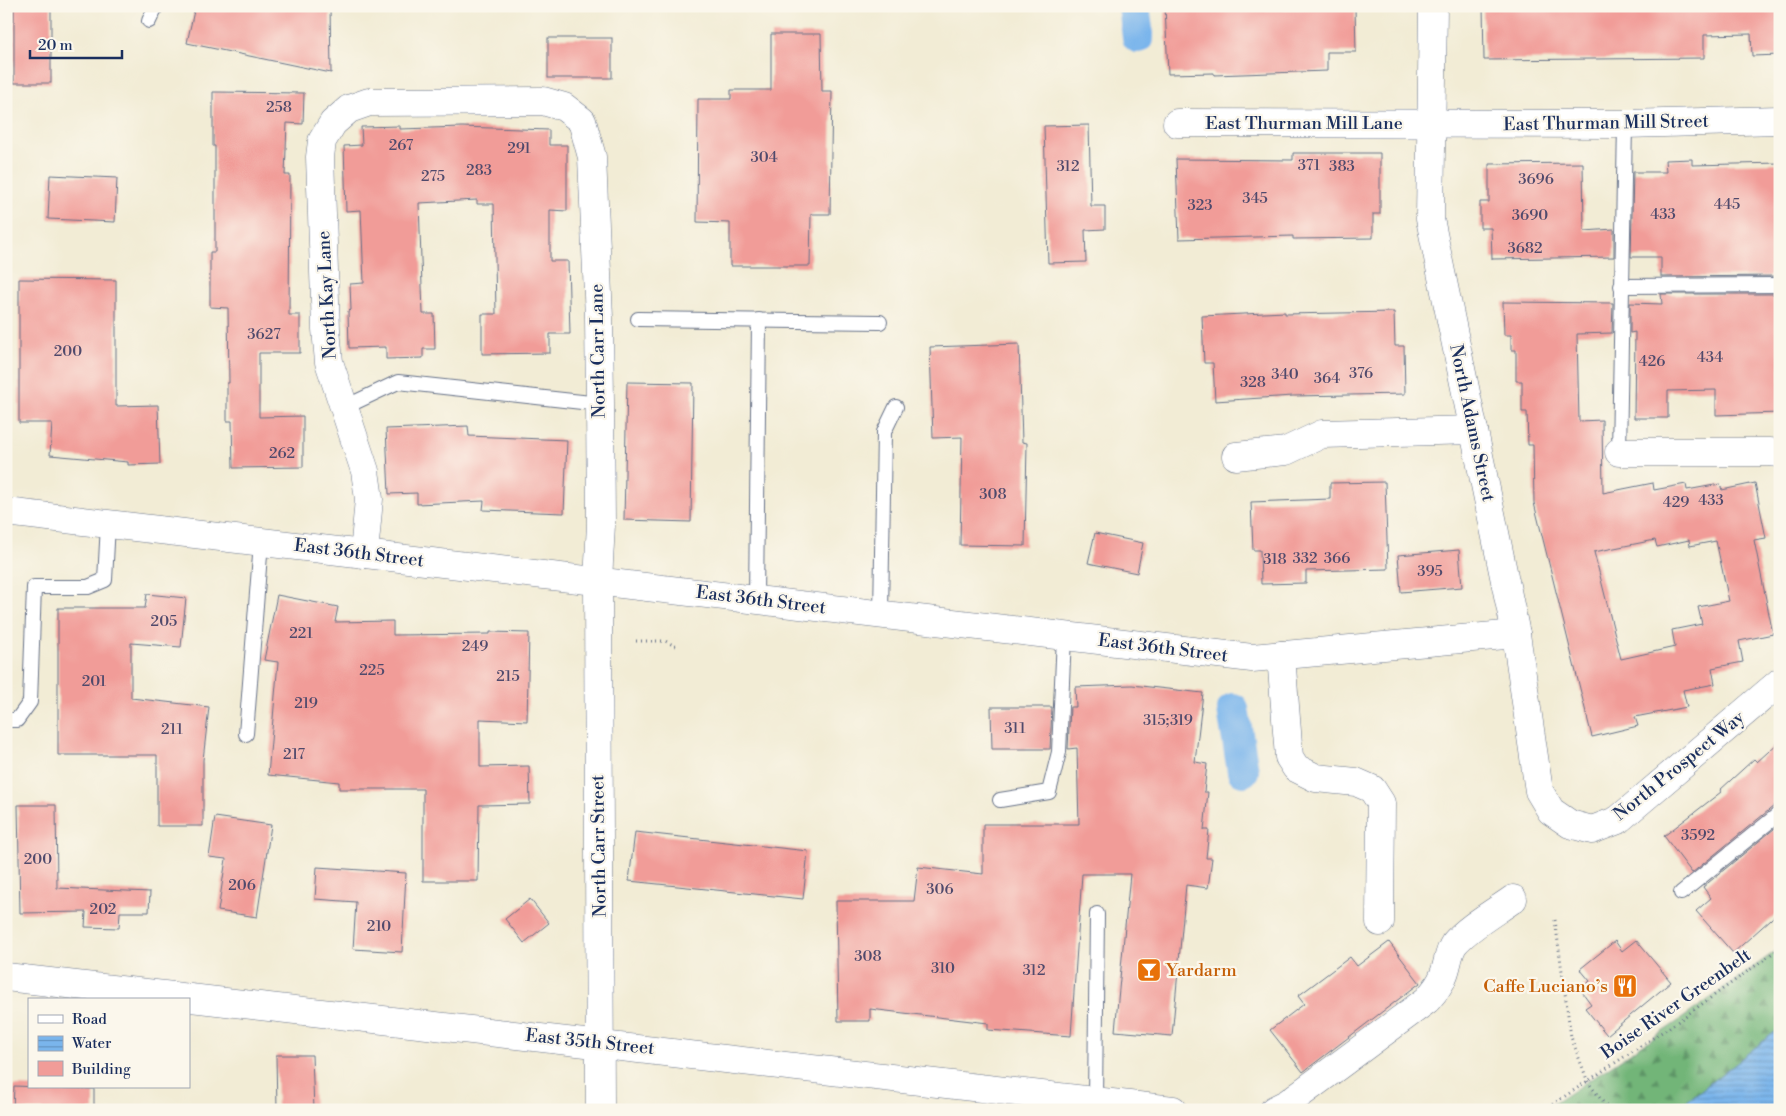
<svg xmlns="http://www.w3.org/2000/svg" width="1786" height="1116" viewBox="0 0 1786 1116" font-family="'Libre Bodoni',serif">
	<defs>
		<pattern id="forest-firs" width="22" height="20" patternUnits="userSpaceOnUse" patternTransform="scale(1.25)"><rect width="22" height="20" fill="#72b578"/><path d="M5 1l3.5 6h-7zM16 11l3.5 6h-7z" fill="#5d9466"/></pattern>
		<pattern id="water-rules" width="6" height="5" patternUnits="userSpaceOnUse" patternTransform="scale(1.25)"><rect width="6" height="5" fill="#7ab5ec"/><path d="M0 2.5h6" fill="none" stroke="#6394c2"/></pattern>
	</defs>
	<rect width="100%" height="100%" fill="#fbf7ec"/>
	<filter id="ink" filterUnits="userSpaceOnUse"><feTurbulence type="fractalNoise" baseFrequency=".02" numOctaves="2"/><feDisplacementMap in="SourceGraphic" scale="10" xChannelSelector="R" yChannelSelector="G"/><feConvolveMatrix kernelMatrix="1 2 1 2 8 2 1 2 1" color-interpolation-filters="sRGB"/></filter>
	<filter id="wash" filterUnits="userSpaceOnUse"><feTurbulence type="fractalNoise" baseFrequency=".0096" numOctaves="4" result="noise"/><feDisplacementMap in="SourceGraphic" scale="20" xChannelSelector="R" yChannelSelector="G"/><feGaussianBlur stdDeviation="1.12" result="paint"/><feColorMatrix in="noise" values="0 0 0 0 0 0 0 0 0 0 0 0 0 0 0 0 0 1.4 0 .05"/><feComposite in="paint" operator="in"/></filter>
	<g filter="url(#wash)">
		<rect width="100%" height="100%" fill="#f2ecd5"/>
		<path fill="url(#forest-firs)" stroke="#46726b" d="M 1780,948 L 1780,1028 L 1676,1110 L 1544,1110 L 1677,1022 Z"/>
		<path fill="url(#water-rules)" stroke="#4a72a5" d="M 1780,1028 L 1780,1110 L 1676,1110 Z"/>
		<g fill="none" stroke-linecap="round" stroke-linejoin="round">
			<g stroke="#7ab5ec" stroke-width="32">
				<path d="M 1134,6 L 1138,37"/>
				<path d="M 1233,709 L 1243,771"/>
			</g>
		</g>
		<g id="blocks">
			<g fill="#f19c98" fill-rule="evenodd">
				<rect x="14" y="6" width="37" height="77"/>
				<path d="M 195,6 L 330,6 L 331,73 L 187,43 Z"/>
				<path d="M 1165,6 L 1258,6 L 1259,10 L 1355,7 L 1356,52 L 1327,52 L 1327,71 L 1214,75 L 1214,73 L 1168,74 Z"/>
				<path d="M 1483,6 L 1780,6 L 1780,55 L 1752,56 L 1751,34 L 1704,35 L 1704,58 L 1484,60 Z"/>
				<path d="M 771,34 L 821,34 L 822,91 L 832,91 L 830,214 L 811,214 L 810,266 L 730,266 L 730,223 L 697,222 L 698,99 L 731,99 L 731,90 L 771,90 Z"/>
				<rect x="548" y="38" width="64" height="40"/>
				<path d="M 213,92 L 304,93 L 303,124 L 287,123 L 285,175 L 290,175 L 289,315 L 300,315 L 300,353 L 259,353 L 259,417 L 303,416 L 303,467 L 233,468 L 232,421 L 227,421 L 227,383 L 229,383 L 228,308 L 210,307 L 210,252 L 215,252 L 215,146 L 213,146 Z"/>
				<path d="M 1089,125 L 1091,206 L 1105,206 L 1105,229 L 1085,230 L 1086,262 L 1048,263 L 1044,126 Z"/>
				<path d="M 400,126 L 400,129 L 462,127 L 549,130 L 549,145 L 567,145 L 567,211 L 550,210 L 550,261 L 568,261 L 570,334 L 550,334 L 550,353 L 482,354 L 482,314 L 496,314 L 494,204 L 477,204 L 477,200 L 419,203 L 423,314 L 434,314 L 435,349 L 423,349 L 423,358 L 386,359 L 386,347 L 349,348 L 348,311 L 351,310 L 350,284 L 364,283 L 361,210 L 346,211 L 344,146 L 362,145 L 361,127 Z"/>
				<path d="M 1293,153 L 1380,153 L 1380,214 L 1373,214 L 1373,238 L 1293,239 L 1293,236 L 1179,239 L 1176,159 L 1293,160 Z"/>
				<path d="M 1692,159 L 1692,165 L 1780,163 L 1780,276 L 1661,277 L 1661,257 L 1631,257 L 1633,172 L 1666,172 L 1665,160 Z"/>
				<path d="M 1583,163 L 1584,231 L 1614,229 L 1614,257 L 1492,259 L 1491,228 L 1480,228 L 1480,202 L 1489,202 L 1489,164 Z"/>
				<path d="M 50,175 L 117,178 L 115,222 L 48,219 Z"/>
				<path d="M 19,279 L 116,280 L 116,406 L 158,405 L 160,464 L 128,465 L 128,462 L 50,455 L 52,423 L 19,423 Z"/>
				<path d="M 1661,294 L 1780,294 L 1780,413 L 1716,415 L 1716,390 L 1668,391 L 1668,418 L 1634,418 L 1635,332 L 1630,333 L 1630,303 L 1662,304 Z"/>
				<path d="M 1503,302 L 1613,303 L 1612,333 L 1577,334 L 1579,421 L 1602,420 L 1603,493 L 1653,483 L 1654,490 L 1686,484 L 1687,490 L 1720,484 L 1722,490 L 1755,483 L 1766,538 L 1754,540 L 1773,634 L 1739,641 L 1743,662 L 1712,668 L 1715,684 L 1683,690 L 1687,707 L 1635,717 L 1638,726 L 1592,737 L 1534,503 L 1533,445 L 1528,445 L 1527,412 L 1522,412 L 1522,381 L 1516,381 L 1516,350 L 1511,350 L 1511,335 L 1504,335 ZM 1655,540 L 1657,547 L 1689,540 L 1690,546 L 1716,541 L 1729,601 L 1698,607 L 1702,624 L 1672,630 L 1675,647 L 1621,659 L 1594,552 Z"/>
				<path d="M 1285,312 L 1285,314 L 1394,312 L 1395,346 L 1404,346 L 1405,394 L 1293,396 L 1215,401 L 1213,363 L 1204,363 L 1202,316 Z"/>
				<path d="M 1019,344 L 1022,442 L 1027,443 L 1025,546 L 960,545 L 962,437 L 933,438 L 930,347 Z"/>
				<path d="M 627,382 L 693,383 L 691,522 L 624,520 Z"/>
				<path d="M 468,426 L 469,436 L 567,440 L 564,513 L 483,510 L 484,501 L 417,504 L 417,493 L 389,494 L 386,429 Z"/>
				<path d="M 1385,482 L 1388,569 L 1306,571 L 1306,583 L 1261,584 L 1260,550 L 1253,550 L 1251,502 L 1330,499 L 1330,483 Z"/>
				<path d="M 1095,533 L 1143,543 L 1137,573 L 1088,563 Z"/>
				<path d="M 1459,550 L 1462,587 L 1401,592 L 1398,555 Z"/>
				<path d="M 147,594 L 186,598 L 181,647 L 131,643 L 131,698 L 209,707 L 203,760 L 203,826 L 157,826 L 157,755 L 58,755 L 58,608 L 145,608 Z"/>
				<path d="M 277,595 L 338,607 L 335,622 L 393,621 L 393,635 L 490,634 L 490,632 L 529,633 L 527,721 L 480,719 L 480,767 L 529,766 L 530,804 L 479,805 L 478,881 L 423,881 L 423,789 L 339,789 L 339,782 L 268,775 L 278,662 L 264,660 Z"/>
				<path d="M 1132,685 L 1203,693 L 1195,762 L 1207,764 L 1204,792 L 1208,792 L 1204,830 L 1209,830 L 1206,858 L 1212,858 L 1208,888 L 1186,885 L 1172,1036 L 1115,1031 L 1130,874 L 1082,874 L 1071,1036 L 988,1030 L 988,1023 L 870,1009 L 870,1021 L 838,1021 L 836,901 L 914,901 L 918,867 L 983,874 L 983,824 L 1079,824 L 1077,748 L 1068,749 L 1070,707 L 1076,707 L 1075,687 Z"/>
				<path d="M 991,707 L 1052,707 L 1050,749 L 992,749 Z"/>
				<path d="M 1780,741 L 1780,804 L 1774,806 L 1692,873 L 1664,836 L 1721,792 L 1720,790 L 1754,759 L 1757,762 Z"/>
				<path d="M 18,805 L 56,805 L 57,888 L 150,892 L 149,912 L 120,912 L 119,928 L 85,927 L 86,912 L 20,913 Z"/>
				<path d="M 215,817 L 271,825 L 257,917 L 218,911 L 226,859 L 209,857 Z"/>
				<path d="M 1780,824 L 1780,911 L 1733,953 L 1696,911 L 1711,898 L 1703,887 Z"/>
				<path d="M 635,832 L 808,851 L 803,899 L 629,881 Z"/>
				<path d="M 317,867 L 406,873 L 402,952 L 353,949 L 356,902 L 315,899 Z"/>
				<path d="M 530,899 L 549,923 L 524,943 L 505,919 Z"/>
				<path d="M 1636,940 L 1671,982 L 1607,1035 L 1585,1008 L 1591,1004 L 1580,989 L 1590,981 L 1580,969 L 1615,941 L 1622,951 Z"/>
				<path d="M 1389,942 L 1420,983 L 1303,1072 L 1270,1030 L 1304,1004 L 1298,996 L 1350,957 L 1357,966 Z"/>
				<path d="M 276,1055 L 312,1055 L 314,1110 L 277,1110 Z"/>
				<path d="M 14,1086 L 94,1089 L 94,1110 L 13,1110 Z"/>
			</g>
		</g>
	</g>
	<g filter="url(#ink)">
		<use href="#blocks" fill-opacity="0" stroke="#667188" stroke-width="1"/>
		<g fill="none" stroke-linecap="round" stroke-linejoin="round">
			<defs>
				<g id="lane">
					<path d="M 149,21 L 156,6"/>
					<path d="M 1621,286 L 1780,285"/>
					<path d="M 638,319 L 880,322"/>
					<path d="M 343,408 L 398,382 L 600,404"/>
					<path d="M 1619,452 L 1625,124"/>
					<path d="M 756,600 L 759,320"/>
					<path d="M 881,614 L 884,432 L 896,407"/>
					<path d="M 6,720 L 17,720 L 30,702 L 34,587 L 88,587 L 105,580 L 108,524"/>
					<path d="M 246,734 L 261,542"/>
					<path d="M 1000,800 L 1049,792 L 1059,752 L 1064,636"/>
					<path d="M 1681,893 L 1780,813"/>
					<path d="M 1095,1101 L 1097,914"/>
				</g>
				<g id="street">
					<path d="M 1433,6 L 1430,219 L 1516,634 L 1539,791 L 1551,811 L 1570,824 L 1592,830 L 1618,820 L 1780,682"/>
					<path d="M 1177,123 L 1625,124 L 1780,120"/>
					<path d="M 1619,452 L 1769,452 L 1780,453"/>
					<path d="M 1236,456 L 1286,451 L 1322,434 L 1474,430"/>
					<path d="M 6,512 L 1252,658 L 1516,634"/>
					<path d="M 364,554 L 369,499 L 365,471 L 329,362 L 326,329 L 320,157 L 322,141 L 333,123 L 349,109 L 369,102 L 543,101 L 564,107 L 582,121 L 592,157 L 599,318 L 600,404 L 601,524 L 598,581 L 600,1110"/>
					<path d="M 1281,655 L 1289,757 L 1296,768 L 1316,778 L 1356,782 L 1372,789 L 1381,803 L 1380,922"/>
					<path d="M 6,977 L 1173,1110"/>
					<path d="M 1274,1110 L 1288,1103 L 1427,1000 C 1434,992 1441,984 1444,974 C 1448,964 1448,953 1454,944 C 1467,928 1495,912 1513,899"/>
				</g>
			</defs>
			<use href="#lane" stroke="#667188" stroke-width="16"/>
			<use href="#street" stroke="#667188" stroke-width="29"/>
			<g stroke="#667188" stroke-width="3" stroke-dasharray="1 4" stroke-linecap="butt">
				<path d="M 636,641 L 665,641 L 677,647"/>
				<path d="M 1555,920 L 1571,1037 L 1588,1082 L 1609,1110"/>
				<path d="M 1544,1110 L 1677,1022 L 1780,948"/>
			</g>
			<use href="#lane" stroke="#fff" stroke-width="14"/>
			<use href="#street" stroke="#fff" stroke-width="28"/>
		</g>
	</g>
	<defs>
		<symbol id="bar-square" viewBox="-11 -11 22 22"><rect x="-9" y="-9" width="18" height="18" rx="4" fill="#e8710a" stroke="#fbf7ec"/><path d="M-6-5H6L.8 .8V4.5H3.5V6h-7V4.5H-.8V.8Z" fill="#fff"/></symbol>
		<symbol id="restaurant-square" viewBox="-11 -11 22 22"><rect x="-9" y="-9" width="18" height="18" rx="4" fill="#e8710a" stroke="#fbf7ec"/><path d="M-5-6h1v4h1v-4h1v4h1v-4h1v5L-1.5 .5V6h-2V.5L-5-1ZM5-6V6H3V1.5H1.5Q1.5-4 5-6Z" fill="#fff"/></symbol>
	</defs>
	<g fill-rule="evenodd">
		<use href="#bar-square" x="1135" y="956" width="28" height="28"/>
		<use href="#restaurant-square" x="1611" y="972" width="28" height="28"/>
	</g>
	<g text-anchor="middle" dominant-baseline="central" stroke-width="4.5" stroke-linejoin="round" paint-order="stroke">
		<g font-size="15" fill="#504a6c">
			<text x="279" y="107">258</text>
			<text x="401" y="145">267</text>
			<text x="519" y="148">291</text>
			<text x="764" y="157">304</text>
			<text x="1309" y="165">371</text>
			<text x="1068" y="166">312</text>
			<text x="1342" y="166">383</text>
			<text x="479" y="170">283</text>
			<text x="433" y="176">275</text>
			<text x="1536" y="179">3696</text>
			<text x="1255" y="198">345</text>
			<text x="1727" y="204">445</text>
			<text x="1200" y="205">323</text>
			<text x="1663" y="214">433</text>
			<text x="1530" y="215">3690</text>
			<text x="1525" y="248">3682</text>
			<text x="264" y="334">3627</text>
			<text x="68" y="351">200</text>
			<text x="1710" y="357">434</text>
			<text x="1652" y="361">426</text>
			<text x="1361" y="373">376</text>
			<text x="1285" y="374">340</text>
			<text x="1327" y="378">364</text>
			<text x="1253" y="382">328</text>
			<text x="282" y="453">262</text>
			<text x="993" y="494">308</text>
			<text x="1711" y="500">433</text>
			<text x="1676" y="502">429</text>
			<text x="1305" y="558">332</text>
			<text x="1337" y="558">366</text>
			<text x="1275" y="559">318</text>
			<text x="1430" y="571">395</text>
			<text x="164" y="621">205</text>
			<text x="301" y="633">221</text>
			<text x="475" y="646">249</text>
			<text x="372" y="670">225</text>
			<text x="508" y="676">215</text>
			<text x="94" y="681">201</text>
			<text x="306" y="703">219</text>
			<text x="1168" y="720">315;319</text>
			<text x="1015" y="728">311</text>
			<text x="172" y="729">211</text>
			<text x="294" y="754">217</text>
			<text x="1698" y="835">3592</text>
			<text x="38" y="859">200</text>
			<text x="242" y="885">206</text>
			<text x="940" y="889">306</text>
			<text x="103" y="909">202</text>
			<text x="379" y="926">210</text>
			<text x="868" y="956">308</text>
			<text x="943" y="968">310</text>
			<text x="1034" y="970">312</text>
		</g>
		<g font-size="18" fill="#1b2f5e" stroke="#fbf7ec">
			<text x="1304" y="123">East Thurman Mill Lane</text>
			<text transform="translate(1606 123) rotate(-1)">East Thurman Mill Street</text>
			<text transform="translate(327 295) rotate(-93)">North Kay Lane</text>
			<text transform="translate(598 351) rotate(-91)">North Carr Lane</text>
			<text transform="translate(1472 423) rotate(78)">North Adams Street</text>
			<text transform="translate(359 553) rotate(7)">East 36th Street</text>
			<text transform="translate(761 600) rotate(7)">East 36th Street</text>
			<text transform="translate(1163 648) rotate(7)">East 36th Street</text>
			<text transform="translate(1679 766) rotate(-39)">North Prospect Way</text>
			<text transform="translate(599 846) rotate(-91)">North Carr Street</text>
			<text transform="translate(1676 1004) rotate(-35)">Boise River Greenbelt</text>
			<text transform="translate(590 1042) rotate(6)">East 35th Street</text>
		</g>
		<g font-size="18" fill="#c56008" stroke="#fbf7ec" text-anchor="start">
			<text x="1166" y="970">Yardarm</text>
			<text x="1608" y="986" text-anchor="end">Caffe Luciano’s</text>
		</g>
	</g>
	<rect width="1786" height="1116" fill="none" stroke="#fbf7ec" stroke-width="25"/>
	<rect x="28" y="998" width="162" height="90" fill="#fbf7ec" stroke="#a1a7b3"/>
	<rect x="38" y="1015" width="25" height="8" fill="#ffffff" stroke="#a1a7b3"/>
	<text x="72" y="1024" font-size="15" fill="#1b2f5e">Road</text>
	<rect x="38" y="1036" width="25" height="15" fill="url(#water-rules)" stroke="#a1a7b3"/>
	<text x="72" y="1048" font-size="15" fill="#1b2f5e">Water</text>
	<rect x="38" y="1061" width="25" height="15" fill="#f19c98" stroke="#a1a7b3"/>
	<text x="72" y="1074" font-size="15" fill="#1b2f5e">Building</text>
	<path d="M30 50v8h92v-8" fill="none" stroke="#1b2f5e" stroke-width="2.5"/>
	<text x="38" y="50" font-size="15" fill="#1b2f5e" stroke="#fbf7ec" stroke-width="4" paint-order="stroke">20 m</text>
</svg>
